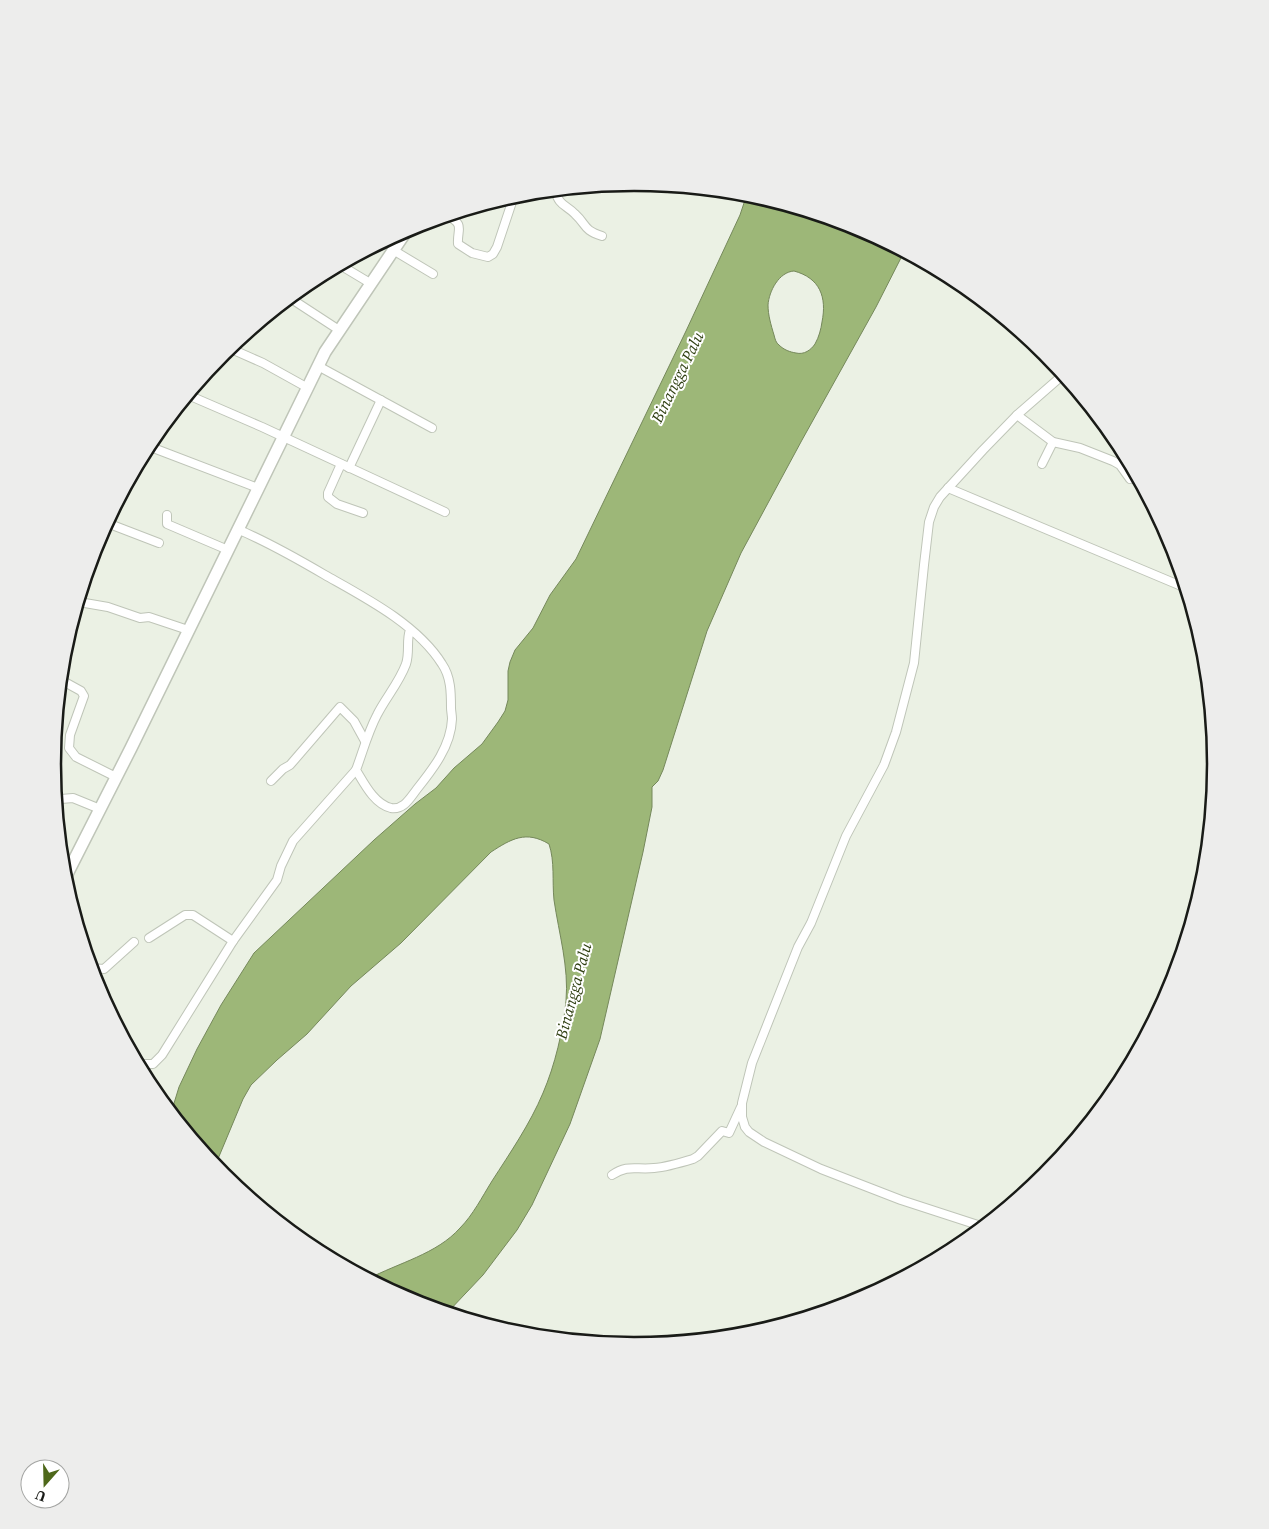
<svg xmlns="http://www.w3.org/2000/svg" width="1269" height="1529" viewBox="0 0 1269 1529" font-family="'Source Serif 4',serif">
	<rect width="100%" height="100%" fill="#ebf1e4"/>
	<path fill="#9db778" stroke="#75885b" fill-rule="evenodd" d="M 747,194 L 857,227 L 904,252 L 876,307 L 802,440 L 741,553 L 707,631 L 663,770 L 658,781 L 652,787 L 652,807 L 643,852 L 600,1039 L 570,1124 L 532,1205 L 517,1230 L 483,1275 L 447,1313 L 412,1302 L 368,1279 C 398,1263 437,1254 460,1228 C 473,1215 482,1197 492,1181 C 510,1153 530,1124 543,1093 C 555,1065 563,1031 566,1001 C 569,967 559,934 554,900 C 552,881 555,862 549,844 C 526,830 511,839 491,852 L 401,943 L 351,986 L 307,1034 L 277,1060 L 251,1085 L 243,1099 L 215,1166 L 171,1113 L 179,1087 L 197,1049 L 221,1005 L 254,953 L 374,840 L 415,804 L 436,788 L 454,768 L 482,744 L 498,722 L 505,711 L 508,700 L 508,671 L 510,662 L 515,650 L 533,628 L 550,595 L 576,559 L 686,331 L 740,215 ZM 794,271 C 820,278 827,297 822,322 C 821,329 819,337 815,344 C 811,350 804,355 796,353 C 790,352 784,350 779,345 C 776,343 775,339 774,335 C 771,325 768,315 768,305 C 769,291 779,272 794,271 Z"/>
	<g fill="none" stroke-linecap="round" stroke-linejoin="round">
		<defs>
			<g id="street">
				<path d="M 555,190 C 559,206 565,204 575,214 C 587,225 583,230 602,236"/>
				<path d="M 448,216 C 465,225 457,229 458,244 L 472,253 L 488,257 L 493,254 L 497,247 L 514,196"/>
				<path d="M 393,250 L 433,274"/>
				<path d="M 340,265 L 370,283"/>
				<path d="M 290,298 L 339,330"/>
				<path d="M 229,348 L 263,363 L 308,388"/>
				<path d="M 318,366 L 432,428"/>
				<path d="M 188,395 L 262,427 L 445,512"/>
				<path d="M 1017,415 L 1053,442 L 1080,448 L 1113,461 L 1120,465 L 1130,479"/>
				<path d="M 148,446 L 258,488"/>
				<path d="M 341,464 L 328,493 L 328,497 L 337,504 L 363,513"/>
				<path d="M 1042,464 L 1053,442"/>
				<path d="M 349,468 L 381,400"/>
				<path d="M 948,488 L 1186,588"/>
				<path d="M 167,515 L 167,524 L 228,550"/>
				<path d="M 107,523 L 159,543"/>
				<path d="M 237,529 C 268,542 296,558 325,575 C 364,597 417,624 442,664 C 451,677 451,693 451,708 C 451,711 452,715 452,719 C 451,746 433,769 417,789 C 410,798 404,810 391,808 C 374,804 364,783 356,770 C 363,751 368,732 377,715 C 386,697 399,683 406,664 C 410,652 406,640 410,630"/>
				<path d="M 79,602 L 108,607 L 140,618 L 149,617 L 188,630"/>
				<path d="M 61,680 L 81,691 L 84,696 L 70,735 L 69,748 L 76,757 L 116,777"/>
				<path d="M 271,781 L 283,769 L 290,765 L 340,707 L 354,721 L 365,741"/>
				<path d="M 56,798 L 61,799 L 73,798 L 100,809"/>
				<path d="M 149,938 L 185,915 L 193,915 L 233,941"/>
				<path d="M 91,968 L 104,969 L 134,942"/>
				<path d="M 136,1061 L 141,1064 L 153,1064 L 162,1055 L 233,941 L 277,880 L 281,866 L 293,841 L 356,770"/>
				<path d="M 612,1175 C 628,1164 636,1170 654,1168 C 667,1167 680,1163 693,1159 L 698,1156 L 722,1131 L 729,1133 L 741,1107"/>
				<path d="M 984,1227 L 901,1200 L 821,1169 L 764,1142 L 749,1132 L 745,1127 L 742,1117 L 742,1103 L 752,1063 L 798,947 L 811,923 L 846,836 L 884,765 L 896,732 L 914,663 L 924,565 L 929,522 L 934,507 L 940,497 L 983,450 L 1017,415 L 1064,374"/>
			</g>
			<path id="secondary" d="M 64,880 L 131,748 L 325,352 L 407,230"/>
		</defs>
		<use href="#street" stroke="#bfc5b8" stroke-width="10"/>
		<use href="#secondary" stroke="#bfc5b8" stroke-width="14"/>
		<use href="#street" stroke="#fff" stroke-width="8"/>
		<use href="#secondary" stroke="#fff" stroke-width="11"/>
	</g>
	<g text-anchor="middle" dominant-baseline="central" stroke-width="4" stroke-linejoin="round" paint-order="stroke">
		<g font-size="16" font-style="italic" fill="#314114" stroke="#fff">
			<text transform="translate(677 377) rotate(-64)">Binangga Palu</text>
			<text transform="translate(573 991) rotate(-75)">Binangga Palu</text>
		</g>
	</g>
	<path d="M0 0H1269V1529H0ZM61 764a573 573 0 1 1 1146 0a573 573 0 1 1-1146 0Z" fill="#ededec" fill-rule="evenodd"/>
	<path fill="none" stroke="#191b17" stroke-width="2.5" d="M61 764a573 573 0 1 1 1146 0a573 573 0 1 1-1146 0Z"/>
	<g transform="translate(45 1484) rotate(200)"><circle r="24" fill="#ffffff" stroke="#a3a4a2"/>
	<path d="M0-4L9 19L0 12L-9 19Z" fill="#4e681a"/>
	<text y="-8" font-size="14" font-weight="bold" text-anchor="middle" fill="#191b17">U</text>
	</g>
</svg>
